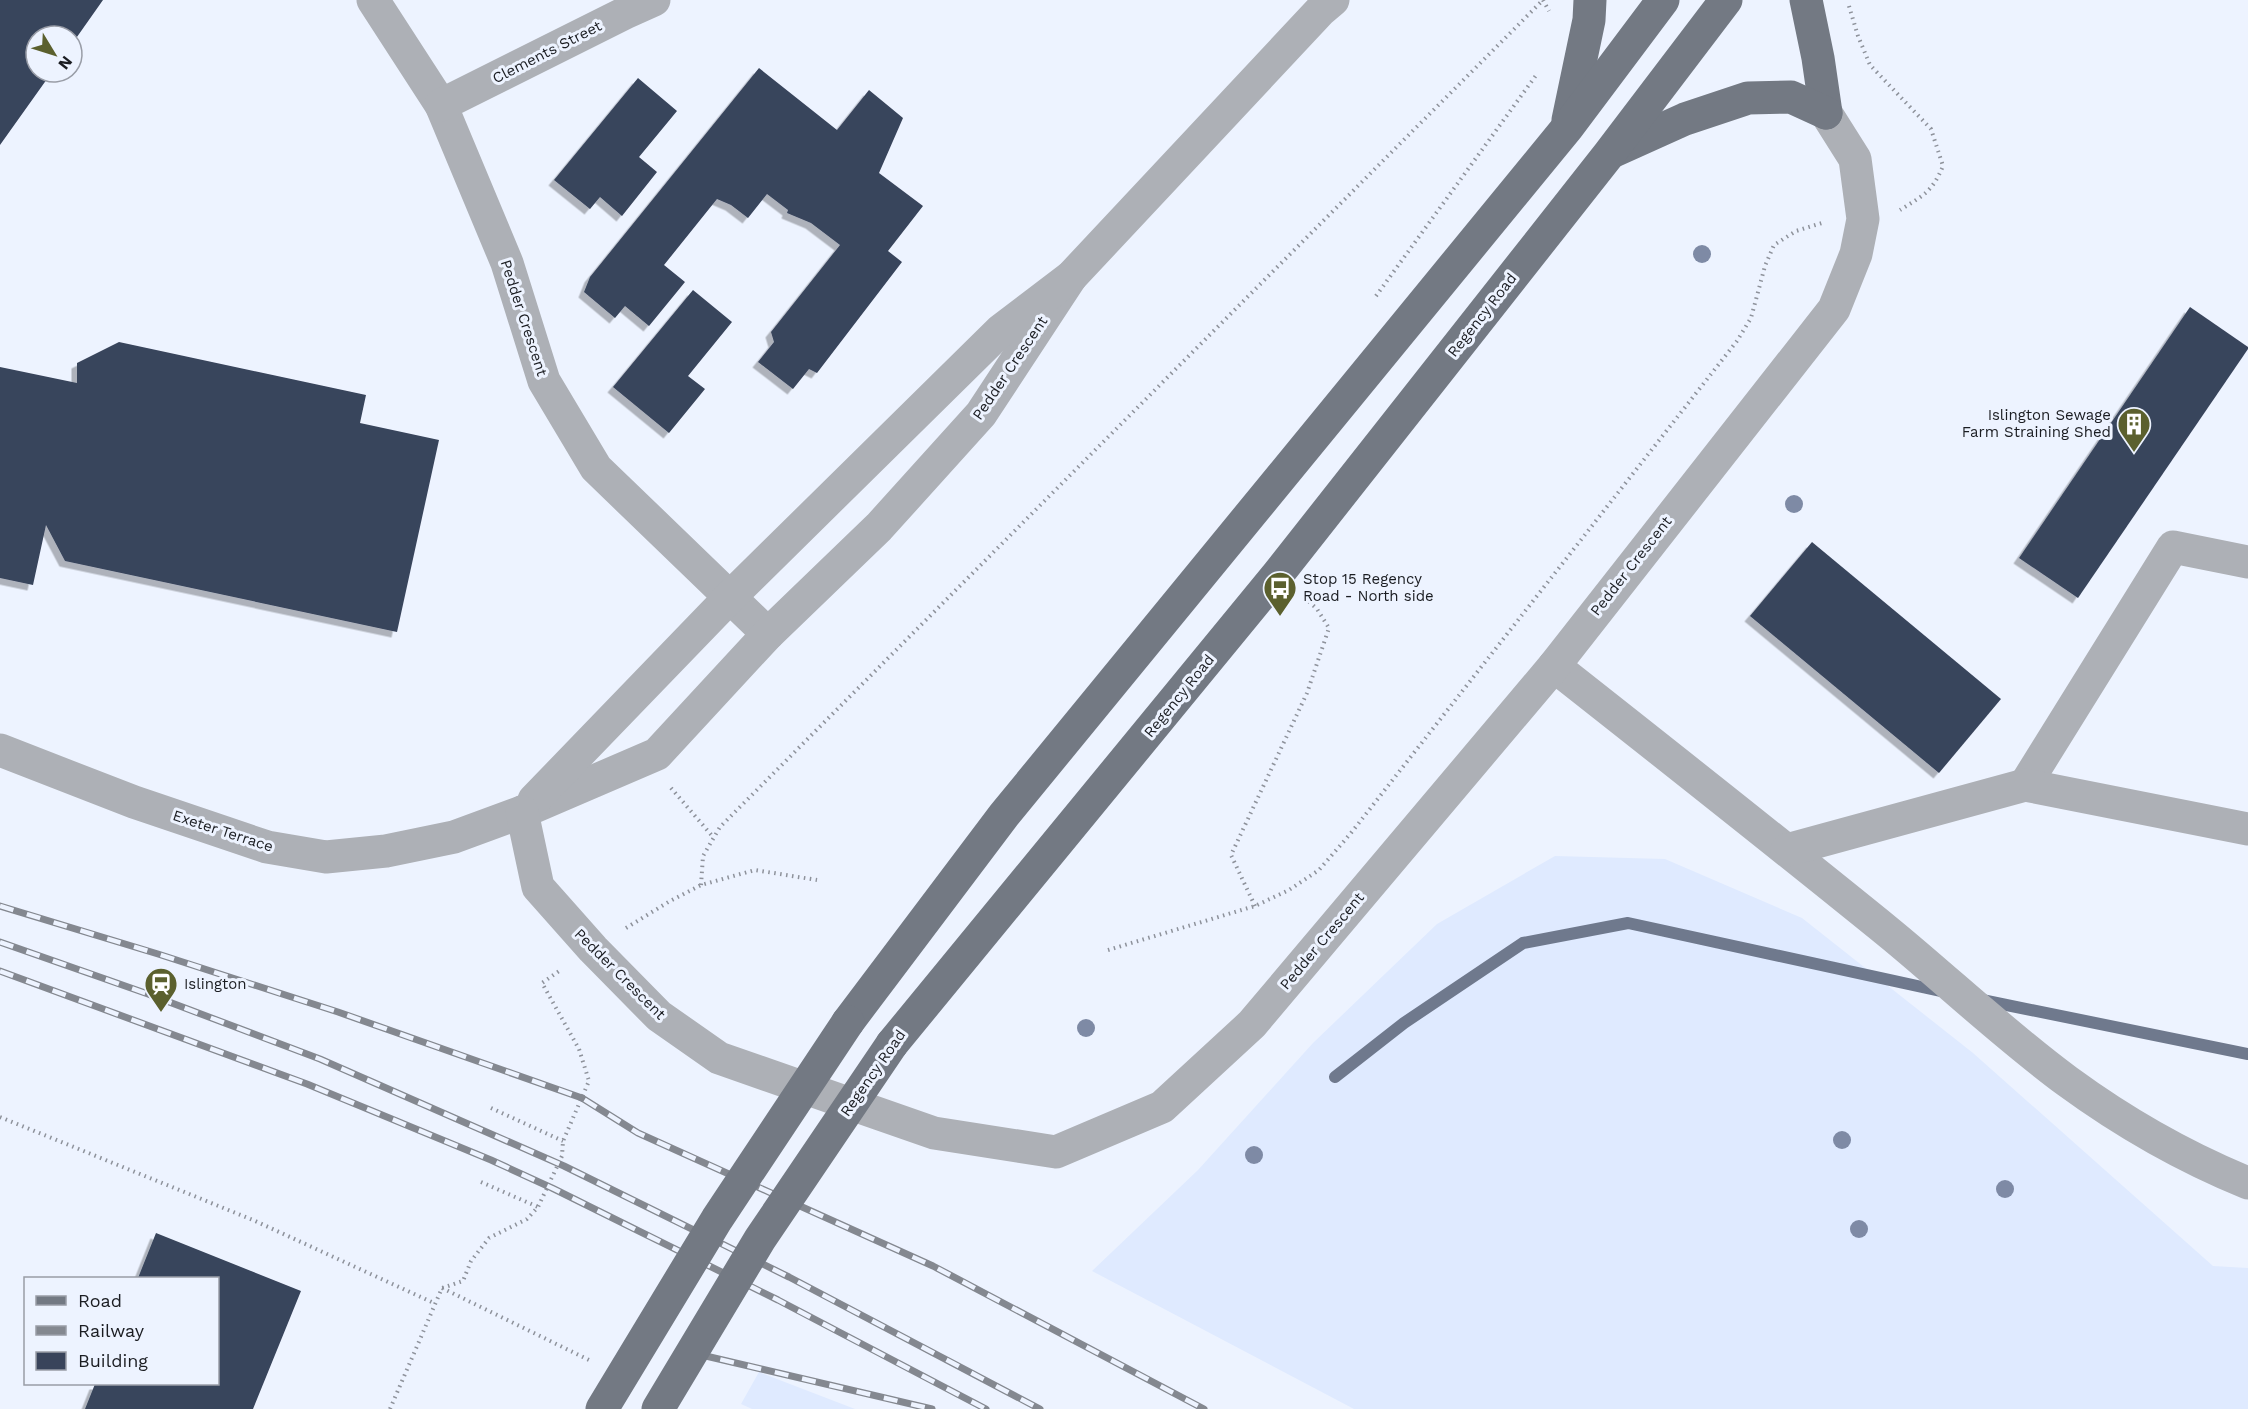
<svg xmlns="http://www.w3.org/2000/svg" width="2248" height="1409" viewBox="0 0 2248 1409" font-family="'Work Sans',sans-serif">
	<defs>
		<filter id="shadow"><feDropShadow dx="-5.5" dy="5.5" stdDeviation="0" flood-color="#0004"/></filter>
	</defs>
	<rect width="100%" height="100%" fill="#edf3ff"/>
	<g fill="#dfeaff">
		<path d="M 1555,856 L 1665,859 L 1802,918 L 1973,1053 L 2213,1266 L 2248,1268 L 2248,1409 L 1354,1409 L 1092,1271 L 1198,1170 L 1313,1043 L 1437,924 Z"/>
		<path d="M 759,1372 L 855,1409 L 752,1409 L 741,1404 Z"/>
	</g>
	<g fill="none" stroke-linecap="round" stroke-linejoin="round">
		<g stroke="#6f798d" stroke-width="12">
			<path d="M 1982,1000 L 2248,1054"/>
			<path d="M 1335,1077 L 1404,1023 L 1523,943 L 1628,923 L 1945,992"/>
		</g>
	</g>
	<g fill="#39445b" filter="url(#shadow)">
		<path d="M 0,0 L 103,0 L 72,44 L 72,36 L 36,36 L 36,72 L 52,72 L 0,145 Z"/>
		<path d="M 759,68 L 837,130 L 869,90 L 903,118 L 879,173 L 923,206 L 888,251 L 902,262 L 817,373 L 809,369 L 793,389 L 758,362 L 774,342 L 771,332 L 840,245 L 811,223 L 787,213 L 788,210 L 767,194 L 748,218 L 731,205 L 717,199 L 664,265 L 685,282 L 649,326 L 625,306 L 615,318 L 584,292 L 590,277 Z"/>
		<path d="M 638,78 L 677,111 L 639,157 L 657,172 L 622,216 L 600,197 L 590,209 L 554,180 Z"/>
		<path d="M 693,290 L 732,322 L 688,376 L 705,389 L 669,433 L 613,387 Z"/>
		<path d="M 2190,307 L 2248,347 L 2248,349 L 2078,598 L 2019,558 Z"/>
		<path d="M 119,342 L 366,395 L 360,423 L 439,440 L 397,632 L 65,561 L 46,525 L 33,585 L 0,578 L 0,367 L 77,383 L 77,363 Z"/>
		<path d="M 1812,542 L 2001,699 L 1939,773 L 1750,616 Z"/>
		<path d="M 156,1233 L 301,1291 L 253,1409 L 85,1409 L 95,1384 L 218,1384 L 218,1278 L 138,1278 Z"/>
	</g>
	<g fill="none" stroke-linecap="round" stroke-linejoin="round">
		<g stroke="#8e929b" stroke-width="4" stroke-dasharray="1.5 4.5" stroke-linecap="butt">
			<path d="M 1543,0 L 1549,11"/>
			<path d="M 1849,6 L 1858,36 L 1870,65 L 1931,129 L 1943,166 C 1932,192 1924,195 1900,210"/>
			<path d="M 1376,296 L 1537,74"/>
			<path d="M 671,788 L 714,838"/>
			<path d="M 701,885 L 703,856 L 720,827 L 1543,0"/>
			<path d="M 1255,906 L 1231,855 L 1307,693 L 1329,628 L 1317,609 L 1306,599"/>
			<path d="M 626,928 L 670,901 L 701,885 L 755,870 L 817,880"/>
			<path d="M 1108,950 L 1255,906 L 1289,890 L 1319,870 L 1351,833 L 1737,341 L 1751,318 L 1765,266 L 1774,245 L 1796,231 L 1822,223"/>
			<path d="M 491,1108 L 563,1141"/>
			<path d="M 0,1117 L 253,1220 L 434,1303"/>
			<path d="M 481,1182 L 538,1207"/>
			<path d="M 442,1288 L 589,1360"/>
			<path d="M 390,1409 L 442,1288 L 463,1281 L 471,1261 L 489,1238 L 527,1219 L 538,1207 L 562,1156 L 563,1141 L 589,1081 L 579,1049 L 542,983 L 562,969"/>
		</g>
		<g stroke="#adb0b6" stroke-width="33">
			<path d="M 373,0 L 441,105 L 507,263 L 544,381 L 596,468 L 768,634"/>
			<path d="M 441,105 L 625,13 L 654,0"/>
			<path d="M 1554,666 C 1667,755 1781,845 1893,936 C 1951,984 2006,1036 2067,1081 C 2123,1122 2184,1157 2248,1183"/>
			<path d="M 0,750 L 134,802 L 267,847 L 326,857 L 386,851 L 454,837 L 522,812 L 657,754 L 768,634 L 879,527 L 981,414 L 1071,277"/>
			<path d="M 2025,785 L 2173,547 L 2248,562"/>
			<path d="M 534,800 L 730,597 L 1000,331 L 1071,277 L 1320,11 L 1333,0"/>
			<path d="M 522,812 L 538,887 L 593,949 L 659,1016 L 719,1058 L 934,1133 L 1056,1152 L 1162,1107 L 1252,1024 L 1554,666 L 1834,309 L 1856,254 L 1863,219 L 1855,159 L 1826,113"/>
			<path d="M 1787,850 L 2025,785 L 2248,829"/>
		</g>
		<g stroke="#737983" stroke-width="33">
			<path d="M 1806,0 L 1818,58 L 1826,113"/>
			<path d="M 1568,120 L 1589,20 L 1590,0"/>
			<path d="M 1614,151 L 1685,119 L 1748,98 L 1791,97 L 1826,113"/>
			<path d="M 848,1022 L 1004,815 L 1567,128 L 1663,0"/>
			<path d="M 892,1044 L 1278,574 L 1609,154 L 1726,0"/>
		</g>
		<defs>
			<g id="rail">
				<path d="M 0,906 L 158,954 L 338,1012 L 582,1098 L 638,1133 L 933,1266 L 1204,1409"/>
				<path d="M 0,942 L 148,994 L 320,1059 L 564,1166 L 789,1277 L 1040,1409"/>
				<path d="M 0,971 L 307,1084 L 491,1160 L 552,1188 L 778,1300 L 986,1409"/>
				<path d="M 693,1353 L 932,1409"/>
			</g>
		</defs>
		<use href="#rail" stroke="#848890" stroke-width="7"/>
		<use href="#rail" stroke="#edf3ff" stroke-width="4.5" stroke-dasharray="14" stroke-linecap="butt"/>
		<g stroke="#737983" stroke-width="33">
			<path d="M 602,1409 L 717,1219 L 848,1022"/>
			<path d="M 658,1409 L 760,1239 L 892,1044"/>
		</g>
	</g>
	<g fill="#7e8aa5">
		<circle cx="1702" cy="254" r="9"/>
		<circle cx="1794" cy="504" r="9"/>
		<circle cx="1086" cy="1028" r="9"/>
		<circle cx="1842" cy="1140" r="9"/>
		<circle cx="1254" cy="1155" r="9"/>
		<circle cx="2005" cy="1189" r="9"/>
		<circle cx="1859" cy="1229" r="9"/>
	</g>
	<defs>
		<symbol id="building-pin" viewBox="-11 -11 22 30"><path d="M0 17L-7.5 6A9.5 9.5 0 1 1 7.5 6Z" fill="#5b602e" stroke="#edf3ff"/><path d="M-4-6H4V6H1V3H-1V6H-4ZM-2.5-4.3h1.7v1.8h-1.7ZM.8-4.3h1.7v1.8H.8ZM-2.5-1h1.7V.8h-1.7ZM.8-1h1.7V.8H.8Z" fill="#fff"/></symbol>
		<symbol id="bus-pin" viewBox="-11 -11 22 30"><path d="M0 17L-7.5 6A9.5 9.5 0 1 1 7.5 6Z" fill="#5b602e" stroke="#edf3ff"/><path d="M-5-6H5V4H4V6H2V4H-2V6H-4V4H-5ZM-3.5-4V0h7V-4ZM-3.5 1.2v1.5H-2V1.2ZM2 1.2v1.5H3.5V1.2Z" fill="#fff"/></symbol>
		<symbol id="station-pin" viewBox="-11 -11 22 30"><path d="M0 17L-7.5 6A9.5 9.5 0 1 1 7.5 6Z" fill="#5b602e" stroke="#edf3ff"/><path d="M-3-6H3Q5-6 5-4V2Q5 4 3 4L4.5 6H3L1.5 4h-3L-3 6H-4.5L-3 4Q-5 4-5 2V-4Q-5-6-3-6ZM-3.5-4v3h7v-3ZM-3.5 1v1.5H-2V1ZM2 1v1.5H3.5V1Z" fill="#fff"/></symbol>
	</defs>
	<g fill-rule="evenodd">
		<use href="#building-pin" x="2115" y="405" width="38" height="52"/>
		<use href="#bus-pin" x="1261" y="569" width="38" height="52"/>
		<use href="#station-pin" x="142" y="965" width="38" height="52"/>
	</g>
	<g text-anchor="middle" dominant-baseline="central" stroke-width="6" stroke-linejoin="round" paint-order="stroke">
		<g font-size="15" fill="#1b1d22" stroke="#edf3ff">
			<text transform="translate(547 52) rotate(-27)">Clements Street</text>
			<text transform="translate(1482 315) rotate(-52)">Regency Road</text>
			<text transform="translate(524 318) rotate(72)">Pedder Crescent</text>
			<text transform="translate(1010 368) rotate(-56)">Pedder Crescent</text>
			<text transform="translate(1631 566) rotate(-52)">Pedder Crescent</text>
			<text transform="translate(1179 696) rotate(-51)">Regency Road</text>
			<text transform="translate(223 831) rotate(18)">Exeter Terrace</text>
			<text transform="translate(1322 941) rotate(-50)">Pedder Crescent</text>
			<text transform="translate(620 974) rotate(45)">Pedder Crescent</text>
			<text transform="translate(873 1073) rotate(-55)">Regency Road</text>
		</g>
		<g font-size="15" fill="#1b1d22" stroke="#edf3ff" text-anchor="start">
			<text x="2111" y="415" text-anchor="end">Islington Sewage<tspan x="2111" dy="17">Farm Straining Shed</tspan></text>
			<text x="1303" y="579">Stop 15 Regency<tspan x="1303" dy="17">Road - North side</tspan></text>
			<text x="184" y="984">Islington</text>
		</g>
	</g>
	<rect x="24" y="1277" width="195" height="108" fill="#edf3ff" stroke="#999da7" stroke-width="1.5"/>
	<rect x="36" y="1296" width="30" height="9" fill="#737983" stroke="#999da7" stroke-width="1.5"/>
	<text x="78" y="1307" font-size="18" fill="#1b1d22">Road</text>
	<rect x="36" y="1326" width="30" height="9" fill="#848890" stroke="#999da7" stroke-width="1.5"/>
	<text x="78" y="1337" font-size="18" fill="#1b1d22">Railway</text>
	<rect x="36" y="1352" width="30" height="18" fill="#39445b" stroke="#999da7" stroke-width="1.5"/>
	<text x="78" y="1367" font-size="18" fill="#1b1d22">Building</text>
	<g transform="translate(54 54) rotate(128)"><circle r="28" fill="#edf3ff" stroke="#999da7" stroke-width="1.5"/>
	<path d="M0-4.5L10 22L0 15L-10 22Z" fill="#5b602e"/>
	<text y="-9" font-size="16" font-weight="bold" text-anchor="middle" fill="#1b1d22">N</text>
	</g>
</svg>
